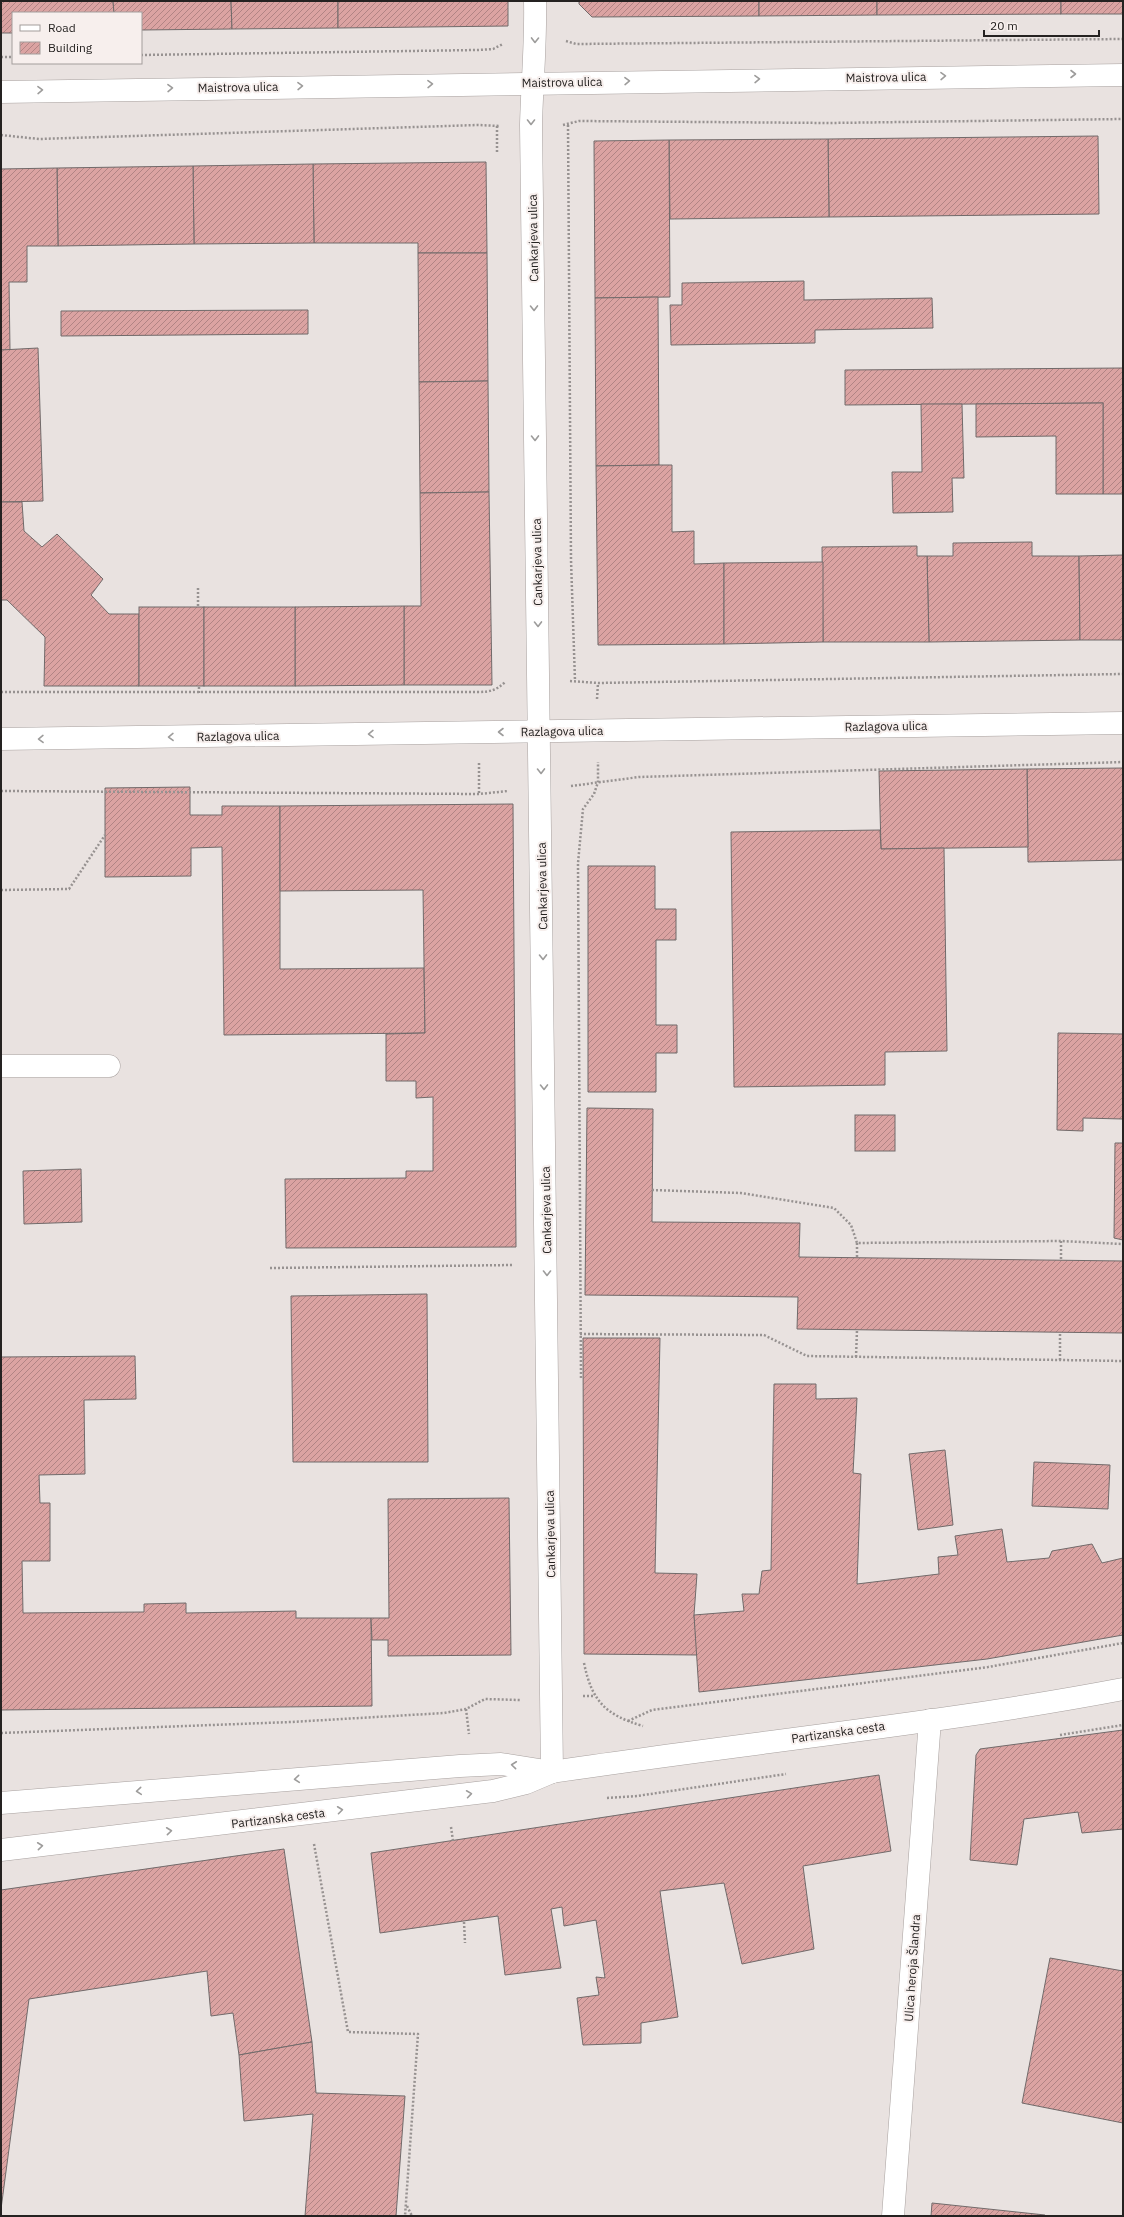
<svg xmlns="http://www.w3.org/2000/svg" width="1124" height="2217" viewBox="0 0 1124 2217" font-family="'IBM Plex Sans',sans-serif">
	<defs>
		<pattern id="building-hatch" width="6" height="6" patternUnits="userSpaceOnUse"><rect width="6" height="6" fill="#dba3a2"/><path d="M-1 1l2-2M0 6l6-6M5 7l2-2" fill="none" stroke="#b18484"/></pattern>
	</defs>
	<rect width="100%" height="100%" fill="#e9e2e0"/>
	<g fill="url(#building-hatch)" stroke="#716a6a">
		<path d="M 1,1 L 113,1 L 114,13 L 13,13 L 13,33 L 1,33 Z"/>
		<path d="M 113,1 L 231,1 L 232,29 L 141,30 L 141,13 L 114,13 Z"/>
		<path d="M 231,1 L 338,1 L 338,28 L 232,29 Z"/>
		<path d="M 338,1 L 508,1 L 508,26 L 338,28 Z"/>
		<path d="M 579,1 L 759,1 L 759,16 L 592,17 L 579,4 Z"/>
		<path d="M 759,1 L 877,1 L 877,15 L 759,16 Z"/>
		<path d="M 877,1 L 1061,1 L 1061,14 L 877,15 Z"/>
		<rect x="1061" y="1" width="62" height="13"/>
		<path d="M 1098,136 L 1099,214 L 829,217 L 828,139 Z"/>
		<path d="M 828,139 L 829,217 L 670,219 L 669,140 Z"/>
		<path d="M 669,140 L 670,297 L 595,298 L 594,141 Z"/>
		<path d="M 486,162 L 487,253 L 418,253 L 418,243 L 314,243 L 313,164 Z"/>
		<path d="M 313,164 L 314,243 L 194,244 L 193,166 Z"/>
		<path d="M 193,166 L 194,244 L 58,246 L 57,168 Z"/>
		<path d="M 57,168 L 58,246 L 27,246 L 27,282 L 9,282 L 10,350 L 1,350 L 1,169 Z"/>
		<path d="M 418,253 L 487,253 L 488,381 L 419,382 Z"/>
		<path d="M 804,281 L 804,300 L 932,298 L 933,328 L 815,330 L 815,343 L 671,345 L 670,305 L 682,305 L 682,283 Z"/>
		<path d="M 658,297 L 659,465 L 596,466 L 595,298 Z"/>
		<path d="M 308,310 L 308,334 L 61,336 L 61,311 Z"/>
		<path d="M 38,348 L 43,501 L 1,502 L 1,350 Z"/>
		<path d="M 1123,368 L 1123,494 L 1103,494 L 1103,403 L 845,405 L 845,370 Z"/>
		<path d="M 488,381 L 489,492 L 420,493 L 419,382 Z"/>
		<path d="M 1103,403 L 1103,494 L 1056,494 L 1056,436 L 976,437 L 976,404 Z"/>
		<path d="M 921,404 L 962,404 L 964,478 L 952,478 L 953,512 L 893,513 L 892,472 L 922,472 Z"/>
		<path d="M 659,465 L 672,465 L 672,532 L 694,531 L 694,564 L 724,563 L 724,644 L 598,645 L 596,466 Z"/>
		<path d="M 489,492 L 492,685 L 404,685 L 404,606 L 421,606 L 420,493 Z"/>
		<path d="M 1,502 L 22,502 L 24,531 L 42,547 L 57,534 L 103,579 L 91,595 L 109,614 L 139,614 L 139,686 L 44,686 L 45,637 L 7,600 L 1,600 Z"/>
		<path d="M 1032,542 L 1032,556 L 1079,556 L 1080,640 L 929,642 L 927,556 L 953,556 L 953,543 Z"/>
		<path d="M 917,546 L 917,556 L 927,556 L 929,642 L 823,642 L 822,547 Z"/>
		<path d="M 1123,555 L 1123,640 L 1080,640 L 1079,556 Z"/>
		<path d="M 823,562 L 823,642 L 724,644 L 724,563 Z"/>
		<path d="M 404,606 L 404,685 L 295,686 L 295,607 Z"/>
		<rect x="139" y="607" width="65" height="79"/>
		<rect x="204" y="607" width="91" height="79"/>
		<path d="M 1123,768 L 1123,860 L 1028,862 L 1027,769 Z"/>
		<path d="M 1027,769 L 1028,847 L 881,849 L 879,771 Z"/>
		<path d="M 190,787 L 190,815 L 222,815 L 222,806 L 280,806 L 280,969 L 424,968 L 425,1033 L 224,1035 L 222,847 L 191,848 L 191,876 L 105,877 L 105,788 Z"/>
		<path d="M 513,804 L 516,1247 L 286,1248 L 285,1179 L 406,1178 L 406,1171 L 433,1171 L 433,1097 L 416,1098 L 416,1081 L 386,1081 L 386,1034 L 425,1033 L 423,890 L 280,891 L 280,806 Z"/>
		<path d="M 880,830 L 881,849 L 944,848 L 947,1051 L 885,1052 L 885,1085 L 734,1087 L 731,832 Z"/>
		<path d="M 588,866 L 655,866 L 655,909 L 676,909 L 676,940 L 656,940 L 656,1025 L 677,1025 L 677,1053 L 656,1053 L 656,1092 L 588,1092 Z"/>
		<path d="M 1058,1033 L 1123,1034 L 1123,1119 L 1083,1118 L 1083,1131 L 1057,1130 Z"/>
		<path d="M 587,1108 L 653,1109 L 652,1222 L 800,1223 L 799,1257 L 1123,1261 L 1123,1333 L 797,1329 L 798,1297 L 585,1295 Z"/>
		<rect x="855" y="1115" width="40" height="36"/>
		<path d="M 1115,1143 L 1123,1143 L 1123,1240 L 1114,1238 Z"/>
		<path d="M 81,1169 L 82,1222 L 24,1224 L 23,1171 Z"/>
		<path d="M 427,1294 L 428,1462 L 293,1462 L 291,1296 Z"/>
		<path d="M 583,1338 L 660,1338 L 655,1573 L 697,1574 L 694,1615 L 698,1655 L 584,1654 Z"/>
		<path d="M 135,1356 L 136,1399 L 84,1400 L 85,1474 L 39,1475 L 40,1503 L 50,1503 L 50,1561 L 22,1561 L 23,1613 L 144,1612 L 144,1604 L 186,1603 L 186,1613 L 296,1611 L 296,1618 L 371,1618 L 372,1706 L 1,1710 L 1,1357 Z"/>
		<path d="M 774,1384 L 816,1384 L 816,1399 L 857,1398 L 853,1473 L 861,1474 L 857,1584 L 939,1574 L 938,1557 L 958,1555 L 955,1536 L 1002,1529 L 1007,1562 L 1049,1558 L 1052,1551 L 1092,1544 L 1102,1563 L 1123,1558 L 1123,1635 L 987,1659 L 699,1692 L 694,1615 L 744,1611 L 742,1594 L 759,1594 L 762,1571 L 771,1570 Z"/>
		<path d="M 945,1450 L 953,1525 L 918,1530 L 909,1454 Z"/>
		<path d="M 1034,1462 L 1110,1465 L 1108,1509 L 1032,1506 Z"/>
		<path d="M 509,1498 L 511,1655 L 388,1656 L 388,1640 L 372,1640 L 371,1618 L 389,1618 L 388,1499 Z"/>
		<path d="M 1123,1730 L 1123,1829 L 1082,1833 L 1078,1812 L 1024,1819 L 1017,1865 L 970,1860 L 976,1755 L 980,1749 Z"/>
		<path d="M 879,1775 L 891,1851 L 803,1866 L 814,1949 L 742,1964 L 724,1883 L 660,1891 L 678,2017 L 641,2023 L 641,2043 L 583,2045 L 577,1998 L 599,1995 L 596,1977 L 605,1978 L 596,1920 L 564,1926 L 562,1907 L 551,1909 L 561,1968 L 505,1975 L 498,1916 L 380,1933 L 371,1853 Z"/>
		<path d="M 284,1849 L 312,2042 L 239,2055 L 233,2013 L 211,2016 L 207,1971 L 29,1999 L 1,2209 L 1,1890 Z"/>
		<path d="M 1050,1958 L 1123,1971 L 1123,2123 L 1022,2103 Z"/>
		<path d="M 312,2042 L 316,2093 L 405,2096 L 396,2216 L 305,2216 L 313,2114 L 244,2121 L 239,2055 Z"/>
		<path d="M 932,2203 L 1045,2215 L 1045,2216 L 931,2216 Z"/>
	</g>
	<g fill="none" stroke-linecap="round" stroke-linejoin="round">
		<defs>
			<g id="minor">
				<path d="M 535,1 C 536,43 532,84 531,125 L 552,1772"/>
				<path d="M 1,92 L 1123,75"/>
				<path d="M 1,739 L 1123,723"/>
				<path d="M 1,1066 L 109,1066"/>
				<path d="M 893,2216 L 930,1720"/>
			</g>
			<g id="major">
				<path d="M 1,1803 L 460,1766 L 501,1764 L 552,1772"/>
				<path d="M 1,1850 L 493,1791 L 526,1783 L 552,1772 C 742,1743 934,1725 1123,1689"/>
			</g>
		</defs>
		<use href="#minor" stroke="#a8a19f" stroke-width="23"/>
		<use href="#major" stroke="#a8a19f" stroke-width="23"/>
		<g stroke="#979291" stroke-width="2.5" stroke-dasharray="2 2" stroke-linecap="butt">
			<path d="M 566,41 L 576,44 L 1123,39"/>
			<path d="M 141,55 L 477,50 L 493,49 L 503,44"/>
			<path d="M 1,57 L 13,57"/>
			<path d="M 563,125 L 579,121 L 829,123 L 1123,119"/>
			<path d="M 568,125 L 571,560 L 575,681"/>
			<path d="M 497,126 L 497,153"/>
			<path d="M 1,135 L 39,139 L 478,125 L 500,126"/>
			<path d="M 198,588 L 198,607"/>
			<path d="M 570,681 L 598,683 L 1123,674"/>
			<path d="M 1,692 L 478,692 C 490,692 497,690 505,682"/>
			<path d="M 199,693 L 199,686"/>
			<path d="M 597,699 L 598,683"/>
			<path d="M 479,763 L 479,794"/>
			<path d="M 571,786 L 639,777 L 1123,762"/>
			<path d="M 1,791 L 479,794 L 508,791"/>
			<path d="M 1,890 L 69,889 L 105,835"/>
			<path d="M 652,1190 L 741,1193 L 834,1208 L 851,1225 L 857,1243 L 1061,1241 L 1122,1244"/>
			<path d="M 1061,1241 L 1061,1261"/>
			<path d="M 857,1243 L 857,1258"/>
			<path d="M 270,1268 L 514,1265"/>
			<path d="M 580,1334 L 764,1335 L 807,1356 L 1123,1361"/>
			<path d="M 856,1357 L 857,1330"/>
			<path d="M 1060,1360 L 1060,1332"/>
			<path d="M 581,1378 L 578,863 L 583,809 L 594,794 L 598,782 L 598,762"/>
			<path d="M 584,1663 C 592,1702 606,1715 643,1726"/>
			<path d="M 583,1696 L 595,1696"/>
			<path d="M 466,1709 L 469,1734"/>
			<path d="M 628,1721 L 652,1710 L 988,1667 L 1123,1643"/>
			<path d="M 1,1733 L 291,1722 L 444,1713 L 466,1709 L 485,1699 L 520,1700"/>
			<path d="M 1060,1735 L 1123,1725"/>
			<path d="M 607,1798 L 637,1796 L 786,1774"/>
			<path d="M 451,1827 L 453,1841"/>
			<path d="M 314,1844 L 348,2032 L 418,2034 L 405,2216"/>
			<path d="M 464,1922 L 465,1943"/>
			<path d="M 407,2206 L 412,2216"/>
		</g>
		<use href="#minor" stroke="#fff" stroke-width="22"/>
		<use href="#major" stroke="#fff" stroke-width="22"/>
	</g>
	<defs><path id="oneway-chevron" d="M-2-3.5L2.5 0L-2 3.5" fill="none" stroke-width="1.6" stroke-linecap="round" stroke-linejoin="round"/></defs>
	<g stroke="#9d9c9b">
		<use href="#oneway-chevron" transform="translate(535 40) rotate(91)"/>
		<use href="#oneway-chevron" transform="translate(1073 74)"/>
		<use href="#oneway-chevron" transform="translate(943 76) rotate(-1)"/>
		<use href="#oneway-chevron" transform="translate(757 79) rotate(-1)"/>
		<use href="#oneway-chevron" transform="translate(627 81) rotate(-1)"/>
		<use href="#oneway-chevron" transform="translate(430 84) rotate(-1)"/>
		<use href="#oneway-chevron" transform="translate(300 86) rotate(-1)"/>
		<use href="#oneway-chevron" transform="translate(170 88) rotate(-1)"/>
		<use href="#oneway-chevron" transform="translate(40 90) rotate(-1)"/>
		<use href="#oneway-chevron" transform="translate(531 122) rotate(90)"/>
		<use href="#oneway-chevron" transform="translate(534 308) rotate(89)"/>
		<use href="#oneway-chevron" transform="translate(535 438) rotate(89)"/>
		<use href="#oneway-chevron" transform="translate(538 624) rotate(89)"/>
		<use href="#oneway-chevron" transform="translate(501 732) rotate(180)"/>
		<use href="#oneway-chevron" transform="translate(371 734) rotate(179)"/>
		<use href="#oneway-chevron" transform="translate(171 737) rotate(179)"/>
		<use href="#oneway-chevron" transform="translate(41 739) rotate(179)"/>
		<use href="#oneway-chevron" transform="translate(541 771) rotate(89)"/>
		<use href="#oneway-chevron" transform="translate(543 957) rotate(89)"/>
		<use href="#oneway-chevron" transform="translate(544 1087) rotate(89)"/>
		<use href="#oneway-chevron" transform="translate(547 1273) rotate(90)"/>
		<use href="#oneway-chevron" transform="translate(514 1765) rotate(-174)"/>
		<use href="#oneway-chevron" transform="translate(297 1779) rotate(175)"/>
		<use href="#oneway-chevron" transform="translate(139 1791) rotate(175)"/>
		<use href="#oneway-chevron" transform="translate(469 1794) rotate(-8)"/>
		<use href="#oneway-chevron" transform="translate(340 1810) rotate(-7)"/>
		<use href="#oneway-chevron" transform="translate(169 1831) rotate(-6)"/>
		<use href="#oneway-chevron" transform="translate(40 1846) rotate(-6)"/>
	</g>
	<g text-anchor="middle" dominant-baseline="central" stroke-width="4" stroke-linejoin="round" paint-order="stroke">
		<g font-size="12" fill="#252221" stroke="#f7efed">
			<text transform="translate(886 77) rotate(-1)">Maistrova ulica</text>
			<text transform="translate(562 82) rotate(-1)">Maistrova ulica</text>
			<text transform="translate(238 87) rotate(-1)">Maistrova ulica</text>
			<text transform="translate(533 238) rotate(-91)">Cankarjeva ulica</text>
			<text transform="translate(537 562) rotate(-91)">Cankarjeva ulica</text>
			<text transform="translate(886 726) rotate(-1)">Razlagova ulica</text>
			<text transform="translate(562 731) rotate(-1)">Razlagova ulica</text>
			<text transform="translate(238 736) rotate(-1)">Razlagova ulica</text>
			<text transform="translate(542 886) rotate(-91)">Cankarjeva ulica</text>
			<text transform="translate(546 1210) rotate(-91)">Cankarjeva ulica</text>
			<text transform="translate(550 1534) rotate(-91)">Cankarjeva ulica</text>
			<text transform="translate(838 1732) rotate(-8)">Partizanska cesta</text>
			<text transform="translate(278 1818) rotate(-7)">Partizanska cesta</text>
			<text transform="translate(912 1968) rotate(-86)">Ulica heroja Šlandra</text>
		</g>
	</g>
	<rect width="1124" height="2217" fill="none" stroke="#252221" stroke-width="4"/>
	<rect x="12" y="12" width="130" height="52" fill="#f7efed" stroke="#a39d9b"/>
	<rect x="20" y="25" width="20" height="6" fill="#ffffff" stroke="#a39d9b"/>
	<text x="48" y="32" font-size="12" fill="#252221">Road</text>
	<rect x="20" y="42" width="20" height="12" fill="url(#building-hatch)" stroke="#a39d9b"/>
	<text x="48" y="52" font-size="12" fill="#252221">Building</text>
	<path d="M984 30v6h115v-6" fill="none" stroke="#252221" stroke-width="2"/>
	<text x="990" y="30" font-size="12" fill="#252221" stroke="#f7efed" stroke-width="3" paint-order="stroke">20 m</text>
</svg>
